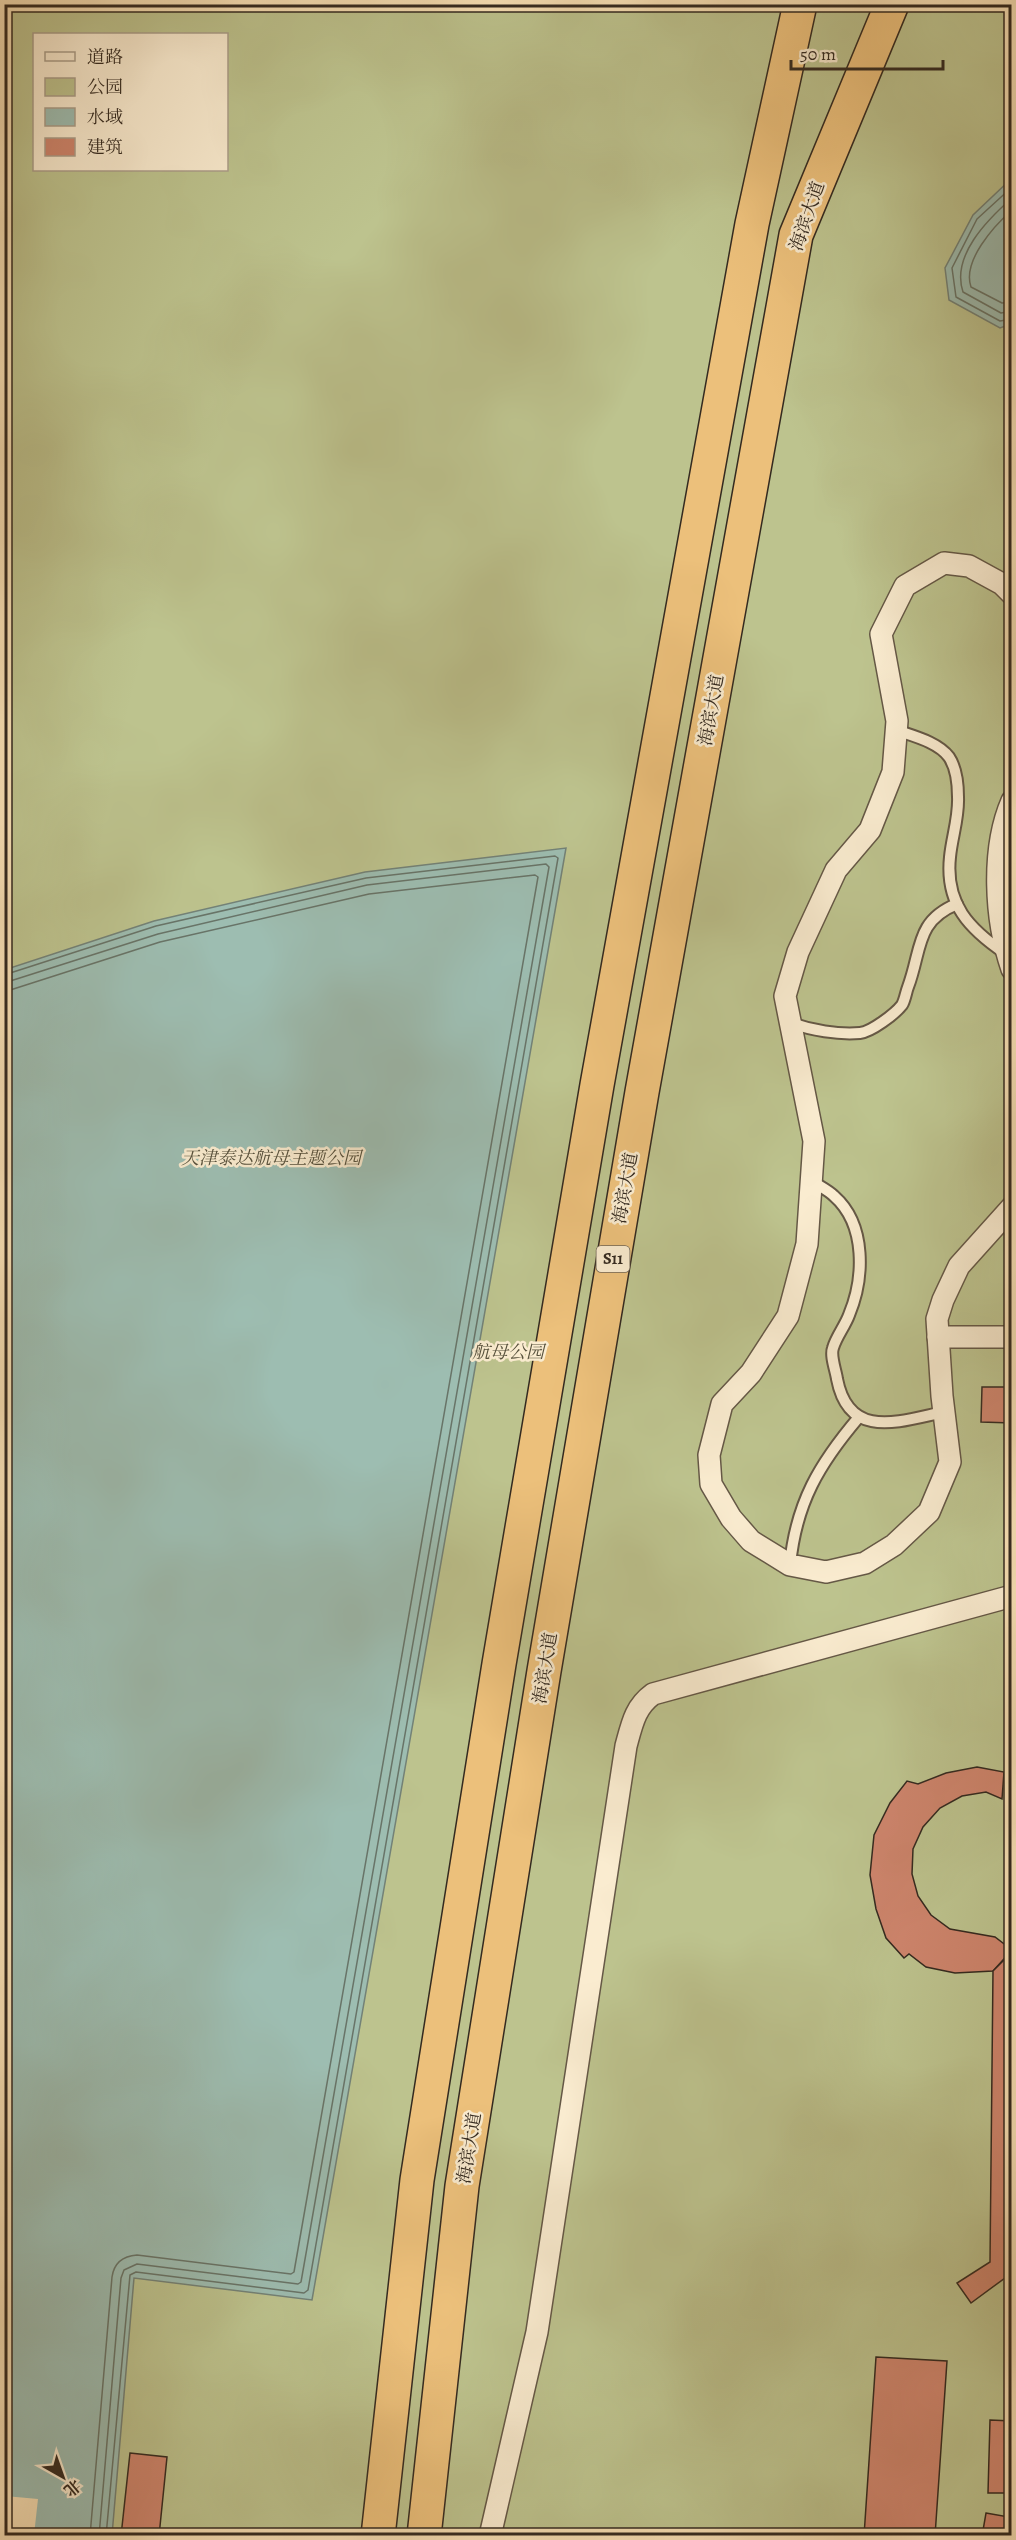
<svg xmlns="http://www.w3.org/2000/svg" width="1016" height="2540" viewBox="0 0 1016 2540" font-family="Alegreya,'Noto Serif SC',serif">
	<rect width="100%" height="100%" fill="#f8e1b6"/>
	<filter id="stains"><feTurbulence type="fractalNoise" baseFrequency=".00333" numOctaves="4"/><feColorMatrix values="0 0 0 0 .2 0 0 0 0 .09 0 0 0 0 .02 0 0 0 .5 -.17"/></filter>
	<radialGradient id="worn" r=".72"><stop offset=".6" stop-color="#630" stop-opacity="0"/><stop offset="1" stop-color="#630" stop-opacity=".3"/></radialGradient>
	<path fill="#bdc38e" stroke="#787657" stroke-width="1.5" fill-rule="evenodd" d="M 5,5 L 1011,5 L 1011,2535 L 5,2536 ZM 34,34 L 226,34 L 226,170 L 34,170 Z"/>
	<g fill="#9dbdb1" stroke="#738277" stroke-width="1.5">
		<path d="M 1011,179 L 1011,324 L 1000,328 L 949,300 L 945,268 L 973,215 Z"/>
		<path d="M 566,848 L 312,2300 L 134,2278 L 112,2535 L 5,2535 L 4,970 L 154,921 L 365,872 Z"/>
	</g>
	<path fill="#f8e1b6" d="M 5,2496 L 38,2499 L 34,2535 L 5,2535 Z"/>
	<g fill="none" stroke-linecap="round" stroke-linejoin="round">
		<g stroke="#687468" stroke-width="1.5">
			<path d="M 1012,187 L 977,219 L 952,268 L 956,297 L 1000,321 L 1012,319"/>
			<path d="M 1012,198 C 987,220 951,256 963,292 L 1001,313 L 1012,311"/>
			<path d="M 1012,210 C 994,226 962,261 971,287 L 1002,303 L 1012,302"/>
			<path d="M 4,975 L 156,926 L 366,878 L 555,856 L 558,858 L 308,2290 L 304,2293 L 136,2272 L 130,2275 L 106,2536"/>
			<path d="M 4,983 L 158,934 L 367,885 L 546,864 L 549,867 L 301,2282 L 298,2284 L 137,2264 L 124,2270 L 121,2278 L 99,2536"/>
			<path d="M 4,992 L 160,942 L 369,894 L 535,875 L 538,877 L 294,2272 L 291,2274 L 137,2255 C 123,2256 114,2263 112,2277 L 90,2536"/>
		</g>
	</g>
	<g fill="#ce856d" stroke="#342a20" stroke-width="1.5">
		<path d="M 982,1387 L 1012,1387 L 1012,1423 L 981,1422 Z"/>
		<path d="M 977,1767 L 1004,1772 L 1002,1799 L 986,1792 L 962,1796 L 940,1808 L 923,1827 L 913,1849 L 912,1874 L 918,1896 L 931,1915 L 950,1929 L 995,1937 L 1012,1950 L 993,1971 L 955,1973 L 926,1967 L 909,1954 L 904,1958 L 886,1938 L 876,1909 L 870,1875 L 874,1835 L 890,1803 L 907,1781 L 918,1784 L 946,1773 Z"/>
		<path d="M 1012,1952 L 1009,2275 L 971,2303 L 957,2283 L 990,2262 L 993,1971 Z"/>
		<path d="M 876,2357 L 947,2361 L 935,2536 L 864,2536 Z"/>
		<path d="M 990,2420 L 1012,2421 L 1012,2493 L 988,2493 Z"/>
		<path d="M 130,2453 L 167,2457 L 159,2536 L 121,2536 Z"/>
		<path d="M 986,2513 L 1009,2517 L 1005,2536 L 982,2536 Z"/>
	</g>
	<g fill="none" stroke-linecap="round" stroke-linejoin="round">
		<defs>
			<g id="lane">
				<path d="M 896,730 C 913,736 938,742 949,757 C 957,769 958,784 958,797 C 959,818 952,836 950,857 C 945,904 969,929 1006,954"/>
				<path d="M 791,1023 C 811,1030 838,1035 860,1033 C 871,1032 895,1014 902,1005 C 905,1000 906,992 908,987 C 922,950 915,921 957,904"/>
				<path d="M 812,1181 C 819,1186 828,1190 834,1196 C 867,1225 864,1279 849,1315 C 845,1326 836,1337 833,1348 C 830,1356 836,1371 837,1379 C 849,1441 900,1421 944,1412"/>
				<path d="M 790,1565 C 796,1503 819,1464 859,1417"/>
			</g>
			<g id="street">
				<path d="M 1012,594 L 1002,584 L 969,566 L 944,563 L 905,586 L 881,634 L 897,721 L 893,772 L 870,830 L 836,870 L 798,952 L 785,996 L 814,1141 L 807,1244 L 788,1316 L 751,1373 L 722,1404 L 709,1455 L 711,1484 L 731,1518 L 751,1541 L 790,1565 L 826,1572 L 865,1563 L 894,1545 L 929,1512 L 950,1462 L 942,1396 L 937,1319 L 943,1300 L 959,1266 L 1012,1207"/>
				<path d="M 1012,801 C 991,849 995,920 1012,969"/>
				<path d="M 938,1337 L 1012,1337"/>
				<path d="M 490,2536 L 537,2332 L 626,1746 C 632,1724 635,1707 653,1694 L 1012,1596"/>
			</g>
			<g id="highway">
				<path d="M 378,2536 L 417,2180 L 499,1664 L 597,1085 L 752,224 L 800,4"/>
				<path d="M 424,2536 L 462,2186 L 544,1671 L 642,1092 L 796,235 L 892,4"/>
			</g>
		</defs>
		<use href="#lane" stroke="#655846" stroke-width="14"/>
		<use href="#street" stroke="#655846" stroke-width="24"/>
		<use href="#highway" stroke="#342a20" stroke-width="36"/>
		<use href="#lane" stroke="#faecd0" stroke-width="10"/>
		<use href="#street" stroke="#faecd0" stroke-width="21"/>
		<use href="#highway" stroke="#ecc07b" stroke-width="33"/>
	</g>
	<g text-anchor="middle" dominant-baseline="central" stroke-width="5" stroke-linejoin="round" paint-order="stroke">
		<rect fill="#faecd0" stroke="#6f6455" stroke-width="1.5" x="596.5" y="1246" width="33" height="26" rx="4.5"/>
		<g font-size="16" font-weight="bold" fill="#342a20">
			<text x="613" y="1259">S11</text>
		</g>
		<g font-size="18" fill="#342a20" stroke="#faecd0">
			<text transform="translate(807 216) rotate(-71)">海滨大道</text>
			<text transform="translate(711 710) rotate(-80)">海滨大道</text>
			<text transform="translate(625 1188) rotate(-80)">海滨大道</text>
			<text transform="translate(545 1668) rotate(-81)">海滨大道</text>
			<text transform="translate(469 2148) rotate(-81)">海滨大道</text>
		</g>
		<g font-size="18" font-style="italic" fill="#56503c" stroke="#faecd0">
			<text x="271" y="1158">天津泰达航母主题公园</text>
			<text x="508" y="1352">航母公园</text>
		</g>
	</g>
	<rect width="1016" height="2540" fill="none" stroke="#f8e1b6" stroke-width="24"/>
	<rect x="6" y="6" width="1004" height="2528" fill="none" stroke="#342a20" stroke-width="3"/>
	<rect x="12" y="12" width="992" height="2516" fill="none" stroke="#342a20" stroke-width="1.5"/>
	<rect x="33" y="33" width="195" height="138" fill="#faecd0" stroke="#ab9e8a" stroke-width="1.5"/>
	<rect x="45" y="52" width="30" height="9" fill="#faecd0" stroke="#ab9e8a" stroke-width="1.5"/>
	<text x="87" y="63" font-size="18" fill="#342a20">道路</text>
	<rect x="45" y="78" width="30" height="18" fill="#bdc38e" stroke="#ab9e8a" stroke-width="1.5"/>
	<text x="87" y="93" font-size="18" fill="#342a20">公园</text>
	<rect x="45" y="108" width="30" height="18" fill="#9dbdb1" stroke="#ab9e8a" stroke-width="1.5"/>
	<text x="87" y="123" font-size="18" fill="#342a20">水域</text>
	<rect x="45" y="138" width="30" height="18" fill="#ce856d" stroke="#ab9e8a" stroke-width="1.5"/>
	<text x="87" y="153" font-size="18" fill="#342a20">建筑</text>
	<g transform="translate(63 2477) rotate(140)" stroke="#faecd0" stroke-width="4.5" paint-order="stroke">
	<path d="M0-4.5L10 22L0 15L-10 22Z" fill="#342a20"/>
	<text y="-9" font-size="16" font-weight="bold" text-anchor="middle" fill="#342a20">北</text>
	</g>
	<path d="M791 60v9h152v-9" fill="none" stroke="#342a20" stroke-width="3"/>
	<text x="800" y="60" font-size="18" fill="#342a20" stroke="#faecd0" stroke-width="4.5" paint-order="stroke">50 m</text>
	<rect width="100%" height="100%" filter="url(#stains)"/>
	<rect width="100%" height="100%" fill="url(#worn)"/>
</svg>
